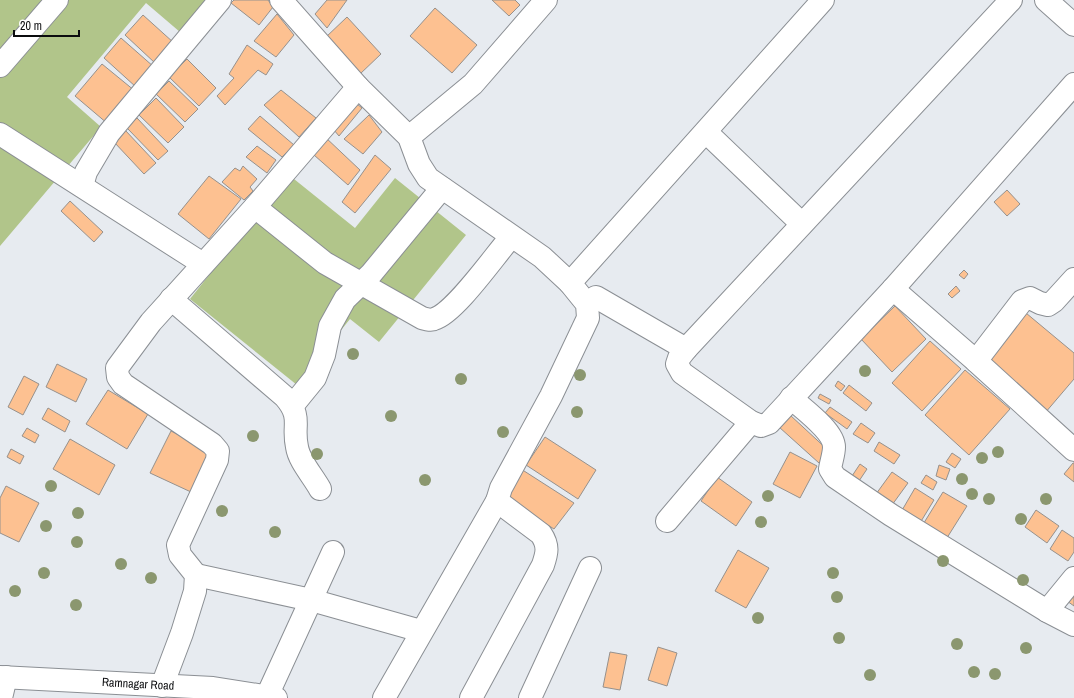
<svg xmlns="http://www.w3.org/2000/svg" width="1074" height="698" viewBox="0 0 1074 698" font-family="'Archivo Narrow',sans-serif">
	<rect width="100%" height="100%" fill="#e7ebf0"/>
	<g fill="#b1c58a">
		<path d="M 0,0 L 208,0 L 180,32 L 146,3 L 67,97 L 101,127 L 0,246 Z"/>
		<path d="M 289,175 L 355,228 L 395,178 L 466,235 L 379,342 L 350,319 L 297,385 L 190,299 Z"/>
	</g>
	<g fill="#fdc191" stroke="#96918d">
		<path d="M 234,0 L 268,0 L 273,7 L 259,25 L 231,3 Z"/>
		<path d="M 327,0 L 347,0 L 327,28 L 315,14 Z"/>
		<path d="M 492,0 L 515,0 L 520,5 L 509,16 Z"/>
		<path d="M 435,8 L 477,45 L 452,73 L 410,36 Z"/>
		<path d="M 277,14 L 294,35 L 276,57 L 254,41 Z"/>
		<path d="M 143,15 L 174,43 L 155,63 L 125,35 Z"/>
		<path d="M 347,17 L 381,54 L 360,74 L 325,38 Z"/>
		<path d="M 121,38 L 154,67 L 136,87 L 104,58 Z"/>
		<path d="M 247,45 L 273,64 L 266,75 L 258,70 L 225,105 L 217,96 L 234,78 L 229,74 Z"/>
		<path d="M 187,59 L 216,88 L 199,106 L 169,77 Z"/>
		<path d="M 102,64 L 135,91 L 108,124 L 75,96 Z"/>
		<path d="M 169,81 L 198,109 L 185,122 L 156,94 Z"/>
		<path d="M 281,90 L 316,118 L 299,137 L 264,105 Z"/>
		<path d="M 156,98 L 184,127 L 168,143 L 139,115 Z"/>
		<path d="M 352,100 L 362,108 L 339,136 L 329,124 Z"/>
		<path d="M 369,115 L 382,132 L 363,154 L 344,139 Z"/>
		<path d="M 260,116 L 294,145 L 282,157 L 248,129 Z"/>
		<path d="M 137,118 L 168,151 L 158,160 L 127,128 Z"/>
		<path d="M 125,130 L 156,163 L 144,174 L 114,142 Z"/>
		<path d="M 324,136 L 360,170 L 348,185 L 314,155 Z"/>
		<path d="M 257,146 L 276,160 L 267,173 L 246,157 Z"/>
		<path d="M 375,155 L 391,169 L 355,213 L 342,202 Z"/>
		<path d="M 243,166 L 257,179 L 250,187 L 253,191 L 244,200 L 222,182 L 235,168 L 240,171 Z"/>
		<path d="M 209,176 L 241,199 L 209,239 L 178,214 Z"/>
		<path d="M 1007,190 L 1020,204 L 1007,216 L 994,202 Z"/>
		<path d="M 70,201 L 103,232 L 94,242 L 61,211 Z"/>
		<path d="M 964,270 L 968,274 L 964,279 L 959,275 Z"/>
		<path d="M 956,286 L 960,291 L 952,298 L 948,294 Z"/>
		<path d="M 895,306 L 926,339 L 892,372 L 861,339 Z"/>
		<path d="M 1026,313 L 1074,353 L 1074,379 L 1045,413 L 985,362 Z"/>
		<path d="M 930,341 L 961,369 L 922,411 L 892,383 Z"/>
		<path d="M 57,364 L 87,379 L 76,402 L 46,387 Z"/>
		<path d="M 965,370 L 1010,409 L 969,455 L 925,415 Z"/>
		<path d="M 24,376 L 39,384 L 23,415 L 8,407 Z"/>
		<path d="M 838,381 L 845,386 L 841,391 L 835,386 Z"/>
		<path d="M 849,385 L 872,403 L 866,411 L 843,393 Z"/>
		<path d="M 108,390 L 148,414 L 127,449 L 86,424 Z"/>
		<path d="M 820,394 L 831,400 L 829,404 L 818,398 Z"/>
		<path d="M 830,407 L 852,422 L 847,429 L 825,413 Z"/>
		<path d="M 48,408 L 70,421 L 65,432 L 42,419 Z"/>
		<path d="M 790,415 L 830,452 L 819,463 L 779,427 Z"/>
		<path d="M 861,423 L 875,433 L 868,443 L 853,434 Z"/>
		<path d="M 27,428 L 39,435 L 35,443 L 22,436 Z"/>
		<path d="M 171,431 L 212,451 L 191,492 L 150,473 Z"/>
		<path d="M 545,437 L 596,470 L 578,499 L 526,465 Z"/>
		<path d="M 70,439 L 115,465 L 99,495 L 53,469 Z"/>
		<path d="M 879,442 L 900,455 L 894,464 L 874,451 Z"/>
		<path d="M 11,449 L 24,456 L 20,464 L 7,457 Z"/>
		<path d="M 790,452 L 817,466 L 800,498 L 773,484 Z"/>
		<path d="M 952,453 L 961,459 L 955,468 L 946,462 Z"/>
		<path d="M 1073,463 L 1074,463 L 1074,482 L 1064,474 Z"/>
		<path d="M 860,464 L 867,469 L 857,484 L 850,479 Z"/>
		<path d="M 939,465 L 950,469 L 946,480 L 936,476 Z"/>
		<path d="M 521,469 L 574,503 L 554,529 L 506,498 Z"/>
		<path d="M 892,472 L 908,483 L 892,505 L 876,494 Z"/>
		<path d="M 926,475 L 937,482 L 933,490 L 921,483 Z"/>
		<path d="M 717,477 L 752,502 L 736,526 L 701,501 Z"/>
		<path d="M 6,486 L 39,503 L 19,542 L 0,533 L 0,498 Z"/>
		<path d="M 915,488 L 934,500 L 920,523 L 901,512 Z"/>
		<path d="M 943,492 L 967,506 L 945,541 L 922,526 Z"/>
		<path d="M 1036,510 L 1059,526 L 1047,543 L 1025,527 Z"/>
		<path d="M 1062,530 L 1074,538 L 1074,552 L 1068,561 L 1050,549 Z"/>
		<path d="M 738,550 L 769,568 L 746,608 L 715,591 Z"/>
		<path d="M 1074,588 L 1074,606 L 1067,601 Z"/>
		<path d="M 658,647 L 677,653 L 667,686 L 648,680 Z"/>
		<path d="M 610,652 L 627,655 L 620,690 L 603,687 Z"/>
	</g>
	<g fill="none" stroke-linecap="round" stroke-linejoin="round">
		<defs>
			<g id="minor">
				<path d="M 281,0 L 358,87 L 409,137 L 419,164 L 428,178 L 542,257 L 570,283"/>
				<path d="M 1011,0 L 686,349 L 679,358 L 677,364 L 682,373 L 751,422 L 761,426 L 769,423 L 893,289 L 1074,84"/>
				<path d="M 1046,0 L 1074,25"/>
				<path d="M 0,66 L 57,0"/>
				<path d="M 706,132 L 802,224"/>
				<path d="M 0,134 L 203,264"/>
				<path d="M 409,137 L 473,84 L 546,0"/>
				<path d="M 82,186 L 86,172 L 109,133 L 220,0"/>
				<path d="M 255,207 L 325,263 L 422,318 C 426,319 431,321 434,319 C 455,313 495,255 511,237"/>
				<path d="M 893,289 L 976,361 L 1074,450"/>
				<path d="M 596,297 L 686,349"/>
				<path d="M 171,299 L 285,397 C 303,418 292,425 297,447 C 299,461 313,476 320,489"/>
				<path d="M 976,361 L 1022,301 L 1030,298 L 1040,303 L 1048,305 L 1054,301 L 1074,279"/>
				<path d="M 791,398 C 803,409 834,431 834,447 C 834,454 831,462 830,469 L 835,477 L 891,515 L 1047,611"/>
				<path d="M 293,405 L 315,378 L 324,355 L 330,326 L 345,299 L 371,274 L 442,188"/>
				<path d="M 667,521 L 751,422"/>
				<path d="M 196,575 L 311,600 L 421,631"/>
				<path d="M 1074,578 L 1047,611 L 1074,625"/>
				<path d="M 0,677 L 213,688 L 276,698"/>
				<path d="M 162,686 L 182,633 L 195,591 L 196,575 L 180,555 L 178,545 L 217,460 L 218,451 L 212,444 L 123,384 L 118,377 L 117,368 L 151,322 L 255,207 L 358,87"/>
				<path d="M 267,696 L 333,552"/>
				<path d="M 1,698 L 6,677"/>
				<path d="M 384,698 L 497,501"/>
				<path d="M 471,698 L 543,565 C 547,553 549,546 541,534 L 497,501 L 501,488 L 551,396 L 588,318 L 587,304 L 570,283 L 823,0"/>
				<path d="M 530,698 L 590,568"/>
			</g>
		</defs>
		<use href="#minor" stroke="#8b8f94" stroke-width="24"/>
		<use href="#minor" stroke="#fff" stroke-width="22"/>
	</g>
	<g fill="#8b976f">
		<circle cx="353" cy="354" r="6"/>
		<circle cx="865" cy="371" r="6"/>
		<circle cx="580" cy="375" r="6"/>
		<circle cx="461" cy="379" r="6"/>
		<circle cx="577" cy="412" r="6"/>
		<circle cx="391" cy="416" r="6"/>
		<circle cx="503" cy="432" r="6"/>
		<circle cx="253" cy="436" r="6"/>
		<circle cx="998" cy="452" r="6"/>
		<circle cx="317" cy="454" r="6"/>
		<circle cx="982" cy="458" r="6"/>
		<circle cx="962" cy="479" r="6"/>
		<circle cx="425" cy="480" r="6"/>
		<circle cx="51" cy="486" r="6"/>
		<circle cx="972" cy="494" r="6"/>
		<circle cx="768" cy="496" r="6"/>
		<circle cx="989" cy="499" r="6"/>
		<circle cx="1046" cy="499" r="6"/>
		<circle cx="222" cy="511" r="6"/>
		<circle cx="78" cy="513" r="6"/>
		<circle cx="1021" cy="519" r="6"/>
		<circle cx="761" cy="522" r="6"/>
		<circle cx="46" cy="526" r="6"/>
		<circle cx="275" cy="532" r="6"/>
		<circle cx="77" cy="542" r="6"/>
		<circle cx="943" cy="561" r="6"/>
		<circle cx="121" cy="564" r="6"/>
		<circle cx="44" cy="573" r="6"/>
		<circle cx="833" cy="573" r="6"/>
		<circle cx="151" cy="578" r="6"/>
		<circle cx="1023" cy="580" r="6"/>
		<circle cx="15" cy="591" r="6"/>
		<circle cx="837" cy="597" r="6"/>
		<circle cx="76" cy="605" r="6"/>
		<circle cx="758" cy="618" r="6"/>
		<circle cx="839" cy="638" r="6"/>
		<circle cx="957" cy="644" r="6"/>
		<circle cx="1026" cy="648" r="6"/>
		<circle cx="974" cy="672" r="6"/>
		<circle cx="995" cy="674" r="6"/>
		<circle cx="870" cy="675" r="6"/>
	</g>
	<g text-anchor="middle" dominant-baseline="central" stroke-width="3" stroke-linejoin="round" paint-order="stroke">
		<g font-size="12" fill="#0b0c0e" stroke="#fff">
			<text transform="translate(138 684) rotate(3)">Ramnagar Road</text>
		</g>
	</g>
	<path d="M14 30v6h65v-6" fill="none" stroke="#0b0c0e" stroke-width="2"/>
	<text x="20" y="30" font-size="12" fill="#0b0c0e" stroke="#ffffff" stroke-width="3" paint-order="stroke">20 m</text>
</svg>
